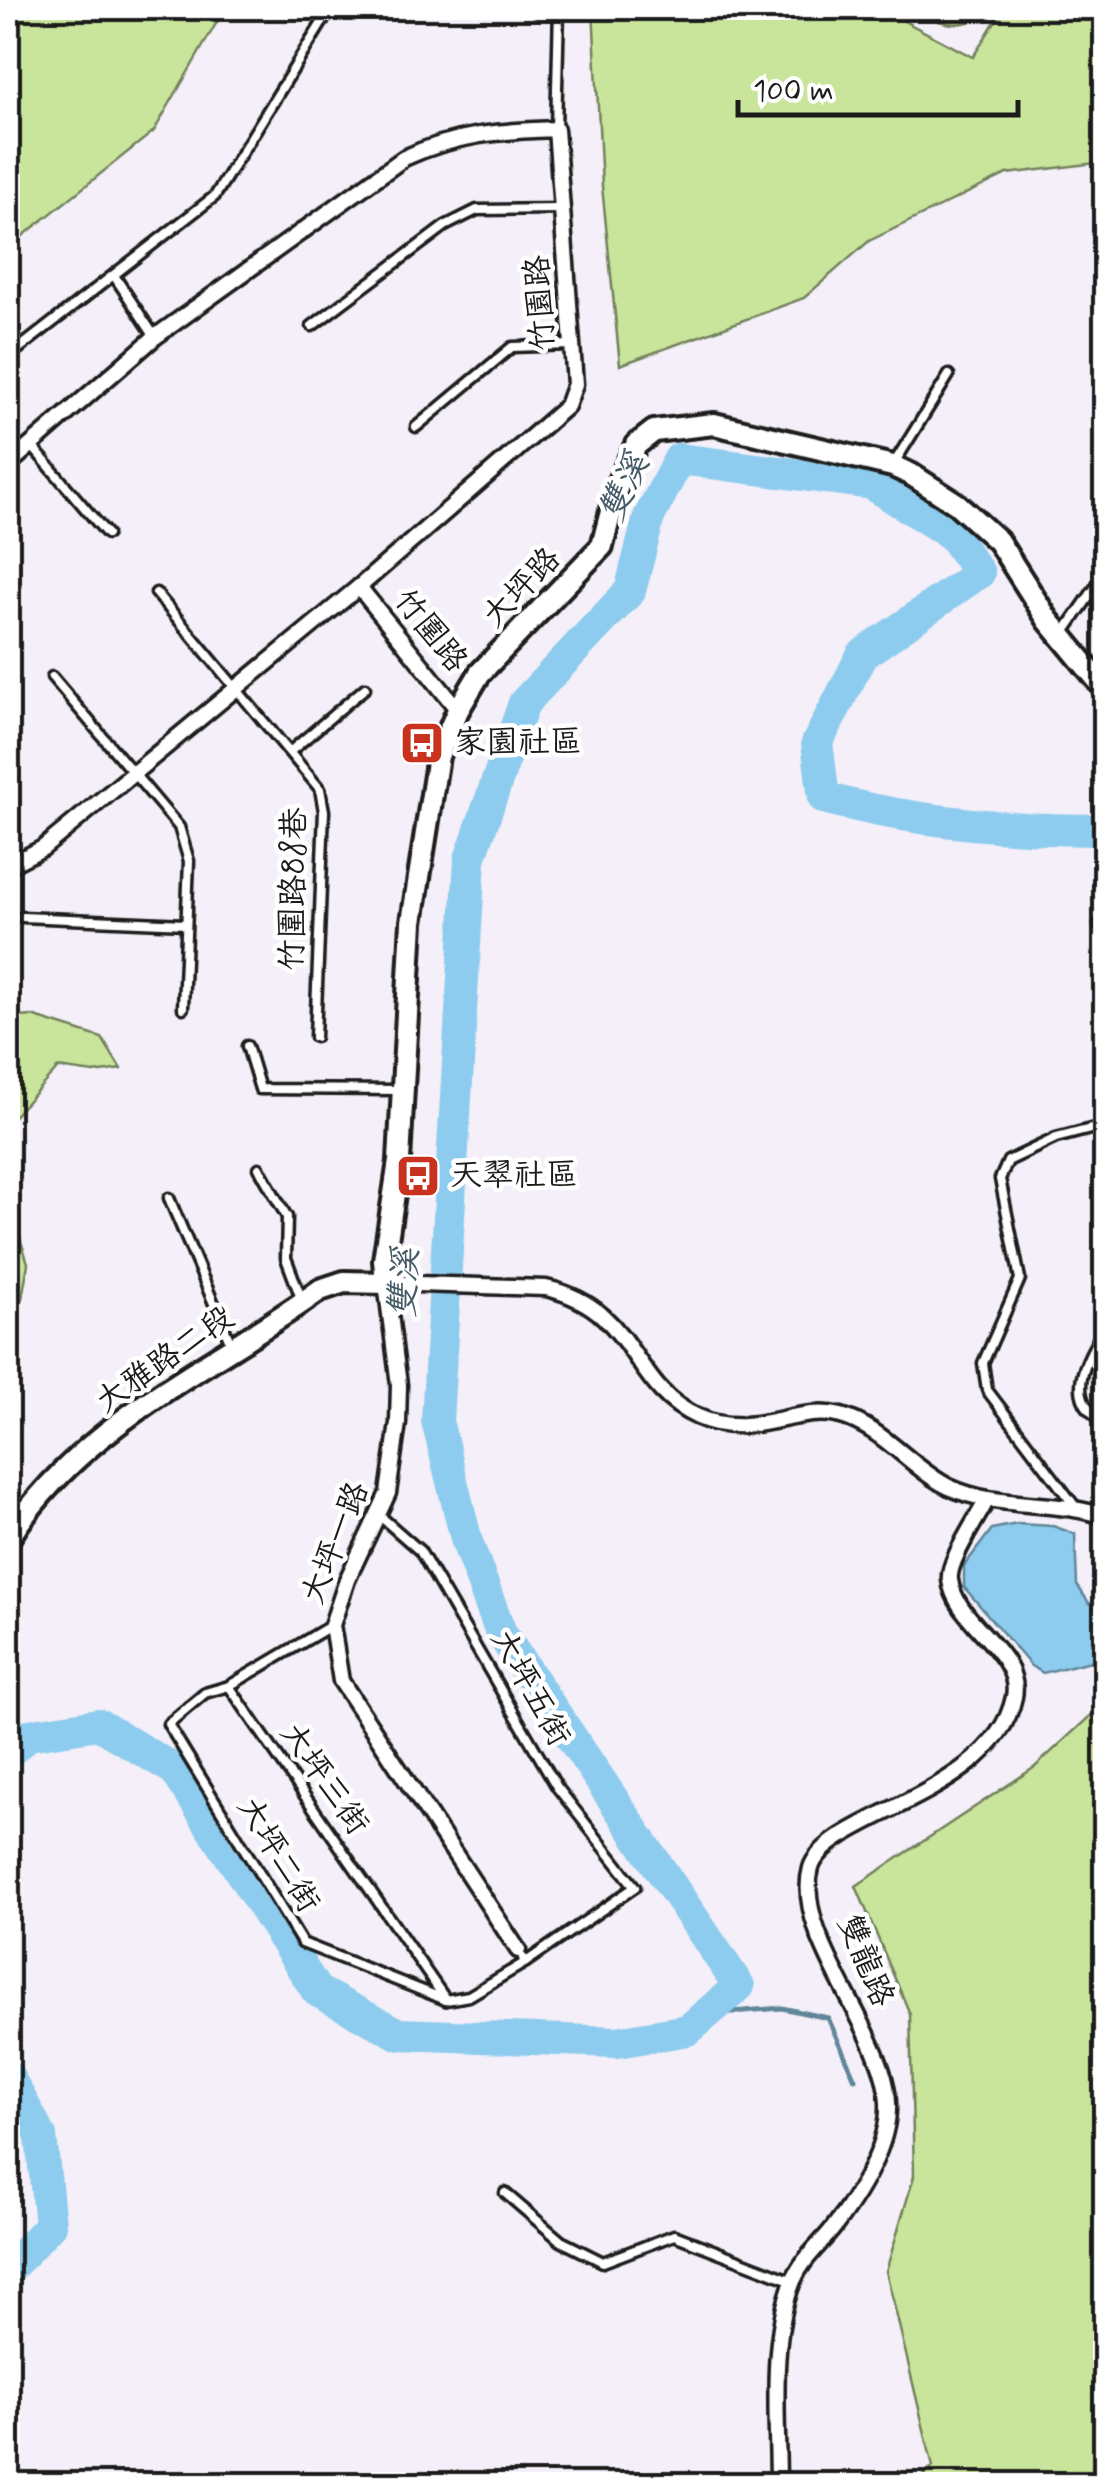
<svg xmlns="http://www.w3.org/2000/svg" width="1113" height="2492" viewBox="0 0 1113 2492" font-family="Mynerve,'LXGW WenKai TC',sans-serif">
	<rect width="100%" height="100%" fill="#f4eff8"/>
	<filter id="ink" filterUnits="userSpaceOnUse"><feTurbulence type="fractalNoise" baseFrequency=".01" numOctaves="2"/><feDisplacementMap in="SourceGraphic" scale="20" xChannelSelector="R" yChannelSelector="G"/><feConvolveMatrix kernelMatrix="1 2 1 2 8 2 1 2 1" color-interpolation-filters="sRGB"/></filter>
	<g filter="url(#ink)">
		<g fill="#c9e59c" stroke="#72805c" stroke-width="2.5">
			<path d="M 8,8 L 225,8 L 154,131 L 8,248 Z"/>
			<path d="M 593,8 L 879,8 L 973,57 L 1002,10 L 1105,8 L 1105,169 L 1096,163 L 1007,174 L 869,241 L 804,298 L 620,365 L 602,186 Z"/>
			<path d="M 908,8 L 1000,8 C 962,31 946,27 908,8 Z"/>
			<path d="M 32,1016 L 102,1038 L 121,1069 L 94,1073 L 58,1068 L 8,1122 L 8,1018 Z"/>
			<path d="M 8,1200 L 28,1263 L 15,1341 L 8,1356 Z"/>
			<path d="M 1102,1705 L 1105,2484 L 914,2484 L 933,2467 L 886,2271 L 914,2176 L 910,2014 L 856,1886 L 1035,1767 Z"/>
		</g>
		<path fill="#8dccee" stroke="#60869a" stroke-width="2.5" d="M 1017,1524 L 1053,1526 L 1075,1534 L 1077,1585 L 1089,1603 L 1105,1606 L 1103,1658 L 1043,1673 L 1031,1666 L 964,1587 L 964,1566 L 992,1529 Z"/>
		<g fill="none" stroke-linecap="round" stroke-linejoin="round">
			<path stroke="#60869a" stroke-width="5" d="M 707,2014 L 782,2008 L 828,2018 L 855,2079"/>
			<g stroke="#8dccee" stroke-width="32">
				<path d="M 8,1753 L 28,1735 L 98,1724 L 175,1770 L 317,1991 L 398,2034 L 617,2042 L 688,2030 L 739,1986 L 501,1633 L 467,1542 L 437,1421 L 470,859 L 524,703 L 630,591 L 649,517 L 679,459 L 872,484 L 952,535 L 979,573 L 862,655 L 817,743 L 824,798 C 915,823 1012,830 1106,830"/>
				<path d="M 8,2076 L 41,2136 L 50,2225 L 8,2270"/>
			</g>
			<defs>
				<g id="lane">
					<path d="M 556,129 L 559,8"/>
					<path d="M 115,277 L 155,337"/>
					<path d="M 312,326 L 445,226 L 477,210 L 561,209"/>
					<path d="M 8,357 L 215,196 L 331,8"/>
					<path d="M 416,427 L 512,347 L 571,345"/>
					<path d="M 31,445 L 107,534"/>
					<path d="M 893,465 L 949,375"/>
					<path d="M 156,593 L 320,789 L 324,811 L 315,1037"/>
					<path d="M 1063,634 L 1106,572"/>
					<path d="M 52,677 L 179,827 L 189,861 L 183,1008"/>
					<path d="M 292,750 L 365,688"/>
					<path d="M 8,799 L 12,804"/>
					<path d="M 22,917 L 186,924"/>
					<path d="M 1099,925 L 1106,926"/>
					<path d="M 247,1046 L 260,1089 L 401,1090"/>
					<path d="M 259,1168 L 287,1217 L 286,1258 L 301,1298"/>
					<path d="M 169,1198 L 232,1346"/>
					<path d="M 1106,1326 C 1088,1357 1060,1399 1106,1422"/>
					<path d="M 1077,1509 L 987,1390 L 983,1363 L 1020,1279 L 1000,1179 L 1008,1161 L 1056,1138 L 1106,1125"/>
					<path d="M 380,1516 L 420,1551 L 557,1787 L 635,1887 L 526,1962"/>
					<path d="M 332,1625 L 229,1686 L 446,2000"/>
					<path d="M 229,1686 L 205,1693 L 168,1724 L 302,1943 L 446,2000"/>
					<path d="M 446,2000 L 469,1996 L 526,1962 L 523,1958"/>
					<path d="M 505,2193 L 561,2241 L 603,2262 L 674,2235 L 793,2281"/>
				</g>
				<g id="street">
					<path d="M 8,465 L 155,337 L 404,158 C 456,134 500,131 556,129 L 575,384 L 567,406 L 359,587 L 43,848 L 8,866"/>
					<path d="M 359,587 L 458,710"/>
					<path d="M 518,1950 L 341,1681 L 332,1625 L 347,1580 L 388,1493 L 398,1423 L 399,1385 L 386,1283 L 546,1288 C 638,1309 628,1386 698,1417 C 752,1441 797,1404 841,1416 C 882,1427 912,1469 949,1487 C 998,1510 1055,1499 1106,1517"/>
					<path d="M 778,2484 C 778,2420 769,2342 793,2281 C 802,2259 820,2245 834,2227 C 858,2195 890,2145 888,2103 C 886,2032 792,1936 811,1868 C 827,1815 994,1795 1014,1697 C 1023,1653 955,1623 950,1580 C 947,1562 978,1518 987,1499"/>
				</g>
				<path id="secondary" d="M 8,1539 C 80,1424 213,1367 320,1290 L 344,1282 L 386,1283 L 384,1260 L 399,1161 L 412,922 L 438,756 L 458,710 L 480,673 L 602,546 L 619,481 L 636,445 L 654,431 L 714,424 L 893,466 L 912,475 L 957,504 L 998,541 L 1048,620 L 1106,690"/>
			</defs>
			<use href="#lane" stroke="#1c1c1c" stroke-width="15"/>
			<use href="#street" stroke="#1c1c1c" stroke-width="21"/>
			<use href="#secondary" stroke="#1c1c1c" stroke-width="28"/>
			<use href="#lane" stroke="#fff" stroke-width="8"/>
			<use href="#street" stroke="#fff" stroke-width="14"/>
			<use href="#secondary" stroke="#fff" stroke-width="20"/>
		</g>
	</g>
	<defs>
		<symbol id="bus-square" viewBox="-11 -11 22 22"><rect x="-9" y="-9" width="18" height="18" rx="4" fill="#c8321e" stroke="#fff"/><path d="M-5-6H5V4H4V6H2V4H-2V6H-4V4H-5ZM-3.5-4V0h7V-4ZM-3.5 1.2v1.5H-2V1.2ZM2 1.2v1.5H3.5V1.2Z" fill="#fff"/></symbol>
	</defs>
	<g fill-rule="evenodd">
		<use href="#bus-square" x="397" y="718" width="50" height="50"/>
		<use href="#bus-square" x="393" y="1151" width="50" height="50"/>
	</g>
	<g text-anchor="middle" dominant-baseline="central" stroke-width="9" stroke-linejoin="round" paint-order="stroke">
		<g font-size="32" fill="#1c1c1c" stroke="#fff">
			<text transform="translate(541 303) rotate(-94)">竹園路</text>
			<text transform="translate(522 588) rotate(-46)">大坪路</text>
			<text transform="translate(430 631) rotate(51)">竹圍路</text>
			<text transform="translate(294 889) rotate(-89)">竹圍路88巷</text>
			<text transform="translate(165 1360) rotate(-35)">大雅路二段</text>
			<text transform="translate(336 1543) rotate(-68)">大坪一路</text>
			<text transform="translate(530 1688) rotate(61)">大坪五街</text>
			<text transform="translate(324 1779) rotate(55)">大坪三街</text>
			<text transform="translate(278 1855) rotate(59)">大坪二街</text>
			<text transform="translate(865 1961) rotate(67)">雙龍路</text>
		</g>
		<g font-size="32" fill="#1c1c1c" stroke="#fff" text-anchor="start">
			<text x="454" y="743">家園社區</text>
			<text x="450" y="1176">天翠社區</text>
		</g>
		<g font-size="35" font-style="italic" fill="#445a66" stroke="#fff">
			<text transform="translate(625 488) rotate(-65)">雙溪</text>
			<text transform="translate(405 1283) rotate(-87)">雙溪</text>
		</g>
	</g>
	<rect width="1113" height="2492" fill="none" stroke="#fff" stroke-width="40"/>
	<rect x="20" y="20" width="1073" height="2452" fill="none" stroke="#1c1c1c" stroke-width="4" filter="url(#ink)"/>
	<path d="M738 100v15h280v-15" fill="none" stroke="#1c1c1c" stroke-width="5"/>
	<text x="753" y="100" font-size="30" fill="#1c1c1c" stroke="#ffffff" stroke-width="8" paint-order="stroke">100 m</text>
</svg>
